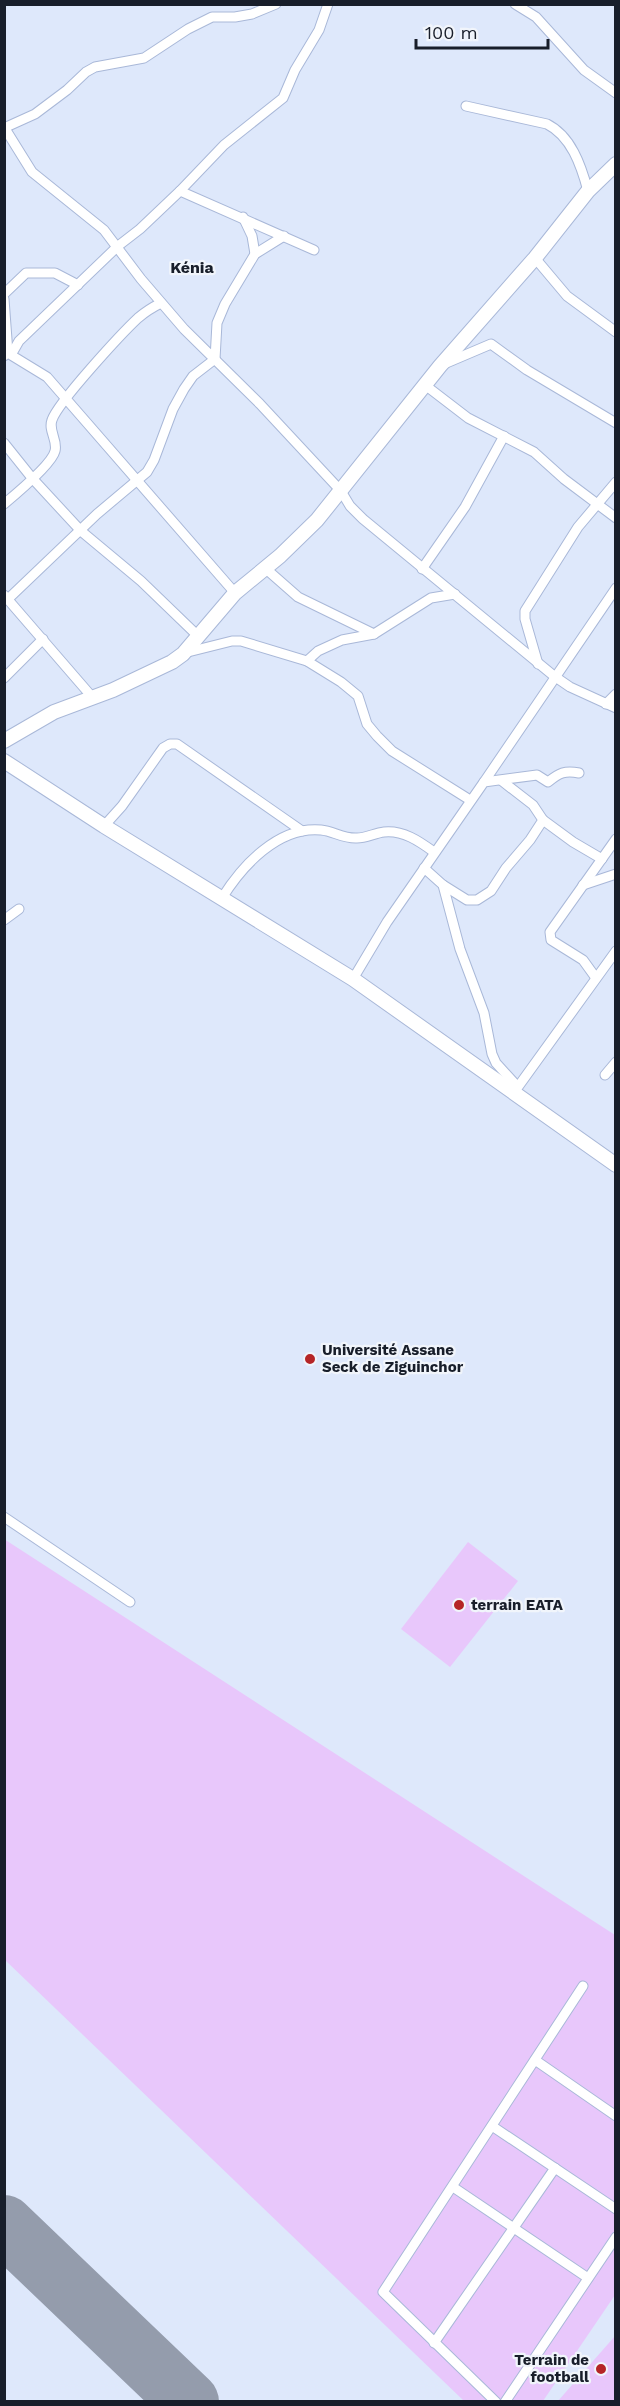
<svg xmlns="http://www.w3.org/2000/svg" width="620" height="2406" viewBox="0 0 620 2406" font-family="'Work Sans',sans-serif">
	<rect width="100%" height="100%" fill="#dee8fb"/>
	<g fill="#e8c7fb">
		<path d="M 4,1539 L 615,1935 L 615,2295 L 543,2401 L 464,2401 L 5,1960 Z"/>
		<path d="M 468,1542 L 518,1581 L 450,1667 L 401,1629 Z"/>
		<path d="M 615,2336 L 615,2401 L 558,2401 Z"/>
	</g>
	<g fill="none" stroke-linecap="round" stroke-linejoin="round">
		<path stroke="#949cac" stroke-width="60" d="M 4,2225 L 189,2402"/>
		<defs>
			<g id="street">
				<path d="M 515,4 L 536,17 L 584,70 L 616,93"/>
				<path d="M 466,106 L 547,124 C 571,136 581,165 588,191"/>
				<path d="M 4,127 L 32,172 L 104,230 L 141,279 L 184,329 L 260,404 L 341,491 L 350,506 L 363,519 L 554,676 L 570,687 L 616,708"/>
				<path d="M 4,128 L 35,114 L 67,90 L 86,72 L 95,67 L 144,58 L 188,29 L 212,17 L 235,17 L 252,14 L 276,4"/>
				<path d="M 180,191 L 224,145 L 283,98 L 295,70 L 319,30 L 328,4"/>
				<path d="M 243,217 L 252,236 L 255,254"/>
				<path d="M 535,258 L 567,296 L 616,332"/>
				<path d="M 4,294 L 26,273 L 55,273 L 78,285"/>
				<path d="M 4,299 L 8,353 L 4,356"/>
				<path d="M 444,364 L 491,344 L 527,370 L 616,423"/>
				<path d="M 425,385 L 468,418 L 534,452 L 564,479 L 616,518"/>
				<path d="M 4,443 L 32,478 L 81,531 L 141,581 L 198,636"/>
				<path d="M 4,504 C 16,494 52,464 55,451 C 58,440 48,431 52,420 C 58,402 122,333 138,318 C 145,312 153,307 161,303"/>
				<path d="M 265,568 L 298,597 L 374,634"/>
				<path d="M 422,569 L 465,507 L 504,436"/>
				<path d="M 235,593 L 47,377 L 11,355 L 19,341 L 118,246 L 140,229 L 180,191 L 314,250"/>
				<path d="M 4,595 L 93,698"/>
				<path d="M 8,599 L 97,514 L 147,472 L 154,460 L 173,409 L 184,389 L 193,376 L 215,359 L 217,323 L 225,304 L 255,254 L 284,236"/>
				<path d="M 184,653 L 232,641 L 241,641 L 307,661 L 341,682 L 358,696 L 367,724 L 377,736 L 392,751 L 470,800"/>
				<path d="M 307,661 L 318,651 L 342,640 L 374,634 L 431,598 L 455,594"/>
				<path d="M 538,664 L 525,619 L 525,611 L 578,527 L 616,482"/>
				<path d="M 4,678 L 43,639"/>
				<path d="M 606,704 L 616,694"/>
				<path d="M 484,782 L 616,588"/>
				<path d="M 543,820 L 573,842 L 602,859"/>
				<path d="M 104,826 L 122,806 L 163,748 L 170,744 L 177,744 L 302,831"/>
				<path d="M 424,868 L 443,885 L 460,949 L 484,1013 L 492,1054 L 496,1063 L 517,1086"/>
				<path d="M 443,885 L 467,900 L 477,900 L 491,891 L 506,868 L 530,840 L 543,820 L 533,805 L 502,781"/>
				<path d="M 583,885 L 616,874"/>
				<path d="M 222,898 C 242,866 278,826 321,830 C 333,831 344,839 357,838 C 366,838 375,833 384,832 C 403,830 419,841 434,852"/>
				<path d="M 4,920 L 19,909"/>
				<path d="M 596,978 L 583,960 L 551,940 L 550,932 L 616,839"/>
				<path d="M 353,979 L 387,922 L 484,782 L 537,775 L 548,782 C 559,773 565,770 579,773"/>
				<path d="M 605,1075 L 616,1062"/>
				<path d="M 515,1091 L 616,951"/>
				<path d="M 4,1517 L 130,1602"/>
				<path d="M 535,2060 L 616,2116"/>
				<path d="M 492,2126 L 616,2209"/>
				<path d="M 453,2187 L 588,2278"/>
				<path d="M 434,2343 L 555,2168"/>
				<path d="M 496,2402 L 383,2292 L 583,1986"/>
				<path d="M 505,2402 L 616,2237"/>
			</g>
			<g id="secondary">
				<path d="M 4,741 L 54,712 L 113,690 L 172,662 L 183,654 L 235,593 L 280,556 L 317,520 L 440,366 L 535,258 L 588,191 L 616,164"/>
				<path d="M 4,761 L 104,826 L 353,979 L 616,1165"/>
			</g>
		</defs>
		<use href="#street" stroke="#a9b8d8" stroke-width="11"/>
		<use href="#secondary" stroke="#a9b8d8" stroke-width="16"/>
		<use href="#street" stroke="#fff" stroke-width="9"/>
		<use href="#secondary" stroke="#fff" stroke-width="14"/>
	</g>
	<g fill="#b52527" stroke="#f1f5fb" stroke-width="2">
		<circle cx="310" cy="1359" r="6"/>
		<circle cx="459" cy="1605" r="6"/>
		<circle cx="601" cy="2369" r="6"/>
	</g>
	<g text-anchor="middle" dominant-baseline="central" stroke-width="4.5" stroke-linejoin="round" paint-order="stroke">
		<g font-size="15" font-weight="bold" fill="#181e2a" stroke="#f1f5fb" text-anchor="start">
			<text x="322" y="1350">Université Assane<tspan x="322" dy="17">Seck de Ziguinchor</tspan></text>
			<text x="471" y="1605">terrain EATA</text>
			<text x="589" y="2360" text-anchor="end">Terrain de<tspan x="589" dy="17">football</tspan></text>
		</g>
		<g font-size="16" font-weight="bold" fill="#181e2a" stroke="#f1f5fb">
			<text x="192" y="267">Kénia</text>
		</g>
	</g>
	<rect width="620" height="2406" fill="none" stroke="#181e2a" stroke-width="12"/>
	<path d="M416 39v9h132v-9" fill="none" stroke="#181e2a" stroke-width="3"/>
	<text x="425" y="39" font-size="18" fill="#181e2a" stroke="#f1f5fb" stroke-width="4.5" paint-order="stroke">100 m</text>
</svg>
